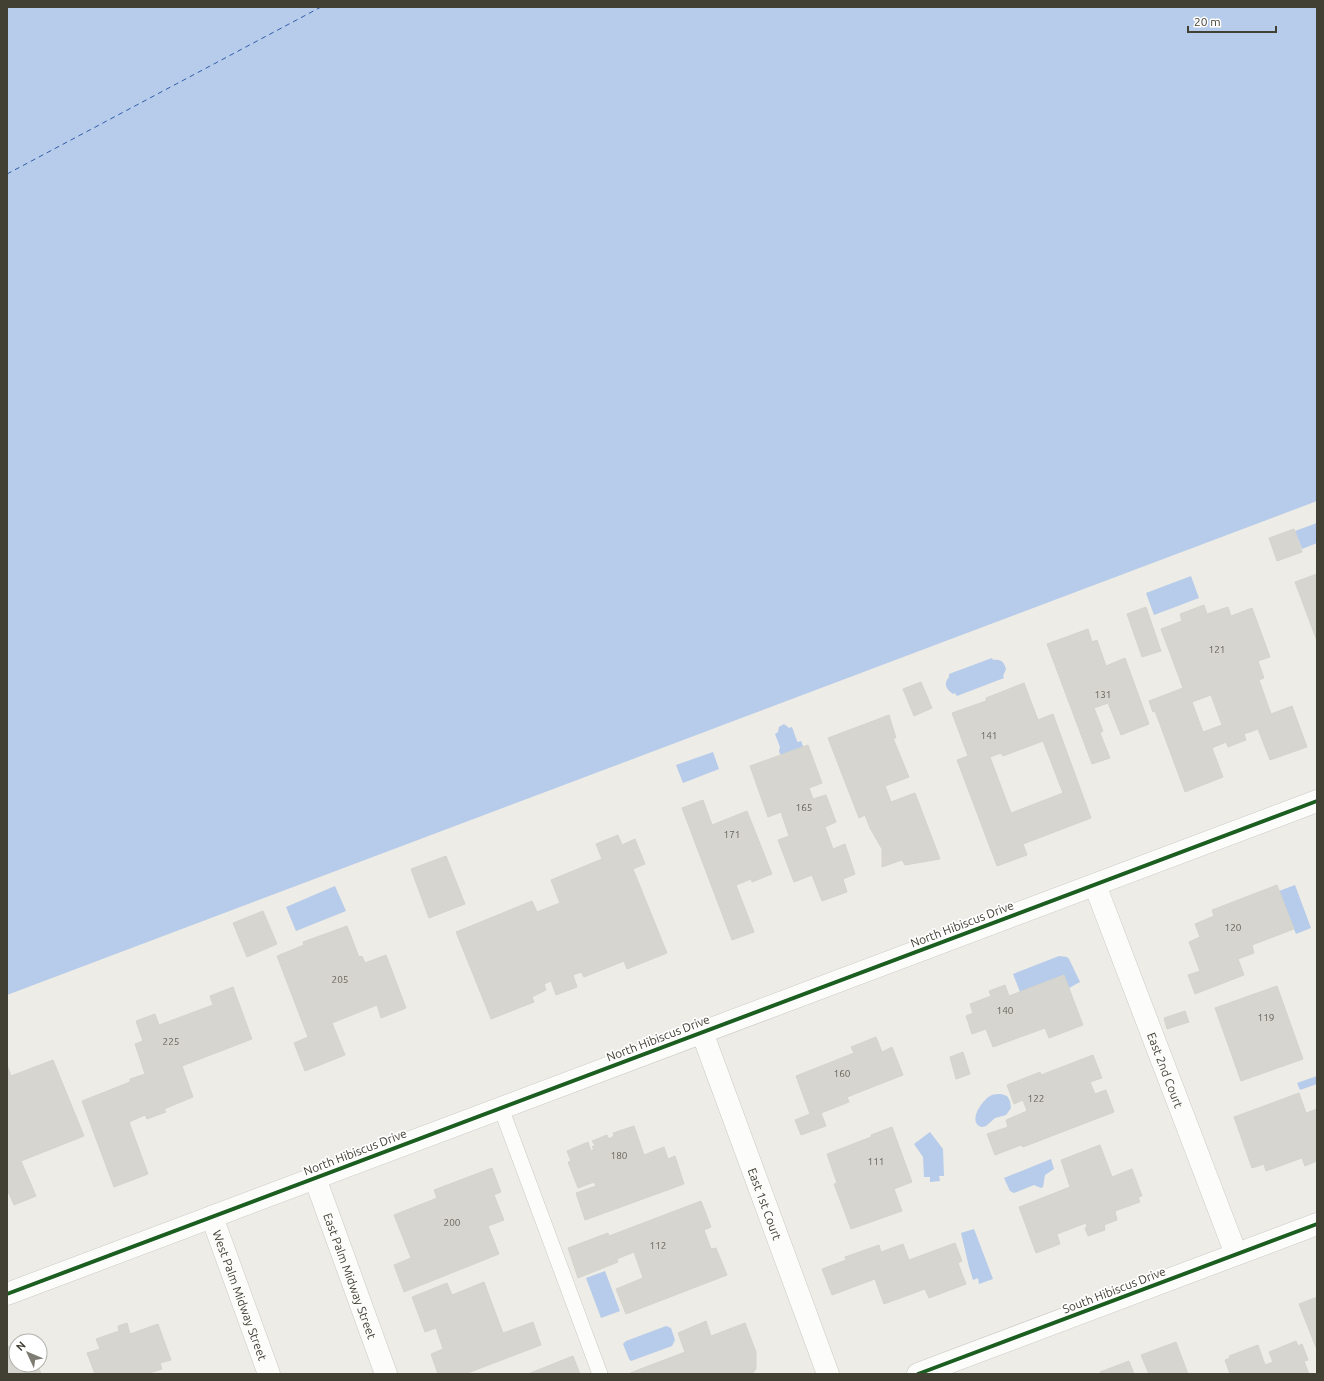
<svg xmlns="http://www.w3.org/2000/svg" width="1324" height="1381" viewBox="0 0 1324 1381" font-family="Ubuntu,sans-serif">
	<rect width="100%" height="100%" fill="#edece6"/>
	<g fill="#b7cbea">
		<path d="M 7,7 L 1317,7 L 1317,501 L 7,995 Z"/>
		<path d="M 1317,523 L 1317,543 L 1302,549 L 1295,531 Z"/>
		<path d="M 1191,576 L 1199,598 L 1154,615 L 1146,593 Z"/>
		<path d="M 992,658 L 993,660 C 1001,659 1004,662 1006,669 L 1003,676 L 1004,678 L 957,696 L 955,693 L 953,694 C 946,689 943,684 949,677 L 949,674 Z"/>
		<path d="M 784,724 L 789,728 L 792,727 L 797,741 L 798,742 L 801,741 L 808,759 L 785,768 L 779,751 L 780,747 L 775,734 L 778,732 L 779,727 Z"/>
		<path d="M 713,752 L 719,769 L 683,783 L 676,765 Z"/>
		<path d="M 1295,885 L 1311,928 L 1296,934 L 1279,891 Z"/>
		<path d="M 335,886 L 346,911 L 296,931 L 286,907 Z"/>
		<path d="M 1059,956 L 1067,957 L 1069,959 L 1080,982 L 1069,988 L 1064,975 L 1020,992 L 1013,974 Z"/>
		<path d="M 1317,1076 L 1317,1084 L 1300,1090 L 1297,1083 Z"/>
		<path d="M 1001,1094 L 1007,1096 L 1010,1101 L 1011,1108 L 1006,1115 L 995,1118 L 986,1126 L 982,1127 C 981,1127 977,1125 977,1124 C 971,1116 984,1098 992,1095 C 995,1094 998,1094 1001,1094 Z"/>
		<path d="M 930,1132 L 943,1149 L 944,1176 L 939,1176 L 940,1181 L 930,1182 L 930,1177 L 924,1177 L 923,1157 L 914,1144 Z"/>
		<path d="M 1051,1159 L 1054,1169 L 1045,1175 L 1043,1187 L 1041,1188 L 1034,1185 L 1014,1193 L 1010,1191 L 1004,1178 Z"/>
		<path d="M 974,1229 L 993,1279 L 979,1284 L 978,1278 L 973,1280 L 969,1267 L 961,1233 Z"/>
		<path d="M 605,1271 L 620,1311 L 601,1318 L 586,1278 Z"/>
		<path d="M 666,1326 L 671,1328 L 675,1340 L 672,1346 L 631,1361 L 629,1359 L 623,1344 L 626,1341 Z"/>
	</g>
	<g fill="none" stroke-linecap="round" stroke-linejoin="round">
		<path stroke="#325ea8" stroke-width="1" stroke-dasharray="5 4" stroke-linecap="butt" d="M 7,174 L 321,7"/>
	</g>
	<g fill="#d6d5cf" stroke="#d5d4cc" fill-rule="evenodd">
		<path d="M 1294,529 L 1302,552 L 1277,561 L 1269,538 Z"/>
		<path d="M 1317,574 L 1317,641 L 1295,582 Z"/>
		<path d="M 1204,605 L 1207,614 L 1228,607 L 1231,616 L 1252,608 L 1270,657 L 1258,661 L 1264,678 L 1259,680 L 1271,714 L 1292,706 L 1307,747 L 1270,760 L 1258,729 L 1244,734 L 1246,740 L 1228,747 L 1226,742 L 1212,748 L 1223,777 L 1185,792 L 1155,711 L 1153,712 L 1149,701 L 1183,688 L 1161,629 L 1182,621 L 1180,614 ZM 1211,695 L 1222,725 L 1203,732 L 1192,702 Z"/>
		<path d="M 1146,607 L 1161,651 L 1142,657 L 1127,614 Z"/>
		<path d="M 1088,629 L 1092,642 L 1097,640 L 1106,666 L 1125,658 L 1149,724 L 1121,735 L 1108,703 L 1094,708 L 1103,731 L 1100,733 L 1110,758 L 1092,764 L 1047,644 Z"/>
		<path d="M 921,682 L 932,708 L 914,716 L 903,689 Z"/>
		<path d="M 1024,683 L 1038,720 L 1053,714 L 1091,818 L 1023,844 L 1027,855 L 997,866 L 957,760 L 968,756 L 952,713 L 986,701 L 986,698 ZM 1043,741 L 1063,793 L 1011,813 L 990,757 L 1001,753 L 1003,756 Z"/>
		<path d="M 889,715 L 896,738 L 893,738 L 909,777 L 885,786 L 891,802 L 915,793 L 940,859 L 905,865 L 902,860 L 882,867 L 882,849 L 870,828 L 865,815 L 859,818 L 828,738 Z"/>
		<path d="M 808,745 L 822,783 L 809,788 L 813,799 L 826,795 L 836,822 L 825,827 L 833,849 L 845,844 L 855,874 L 843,879 L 847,892 L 822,901 L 812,875 L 794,882 L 778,840 L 789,836 L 781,812 L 768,817 L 750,766 Z"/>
		<path d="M 703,800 L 712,825 L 747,811 L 772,874 L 752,882 L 751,879 L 736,885 L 754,932 L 732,940 L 682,808 Z"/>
		<path d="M 618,835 L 622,845 L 635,839 L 645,864 L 633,869 L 667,953 L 627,969 L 624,961 L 584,977 L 581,972 L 573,975 L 577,987 L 556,995 L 551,981 L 544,984 L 546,990 L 532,997 L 534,1002 L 491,1019 L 456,932 L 532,901 L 537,912 L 560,903 L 551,880 L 602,859 L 596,844 Z"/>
		<path d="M 446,856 L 465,904 L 429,918 L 411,869 Z"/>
		<path d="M 1277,885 L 1294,929 L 1252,945 L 1254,953 L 1238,959 L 1244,975 L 1195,994 L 1188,975 L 1200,971 L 1189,942 L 1200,937 L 1195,924 L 1214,916 L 1212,910 Z"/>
		<path d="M 263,911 L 277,944 L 247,957 L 233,923 Z"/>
		<path d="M 347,926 L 359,957 L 362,956 L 365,963 L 386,955 L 406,1008 L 381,1018 L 377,1005 L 332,1023 L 345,1055 L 305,1071 L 294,1043 L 308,1037 L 277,956 L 304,945 L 303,942 Z"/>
		<path d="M 1064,975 L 1083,1025 L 1049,1038 L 1045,1028 L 993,1047 L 986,1029 L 972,1034 L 966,1016 L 973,1013 L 970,1004 L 991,996 L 989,991 L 1005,985 L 1009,996 Z"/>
		<path d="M 1277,986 L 1303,1059 L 1241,1081 L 1215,1008 Z"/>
		<path d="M 233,987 L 252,1039 L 182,1066 L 193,1097 L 164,1109 L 166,1112 L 147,1119 L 145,1115 L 129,1122 L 148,1174 L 114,1187 L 82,1101 L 130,1082 L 130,1079 L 145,1074 L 135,1044 L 143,1041 L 136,1021 L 155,1014 L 159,1025 L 213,1005 L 210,996 Z"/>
		<path d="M 1185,1011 L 1189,1022 L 1167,1029 L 1164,1018 Z"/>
		<path d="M 876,1037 L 882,1052 L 892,1047 L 903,1075 L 847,1097 L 849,1102 L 821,1113 L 826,1126 L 801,1135 L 795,1120 L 810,1114 L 796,1076 L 854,1053 L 851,1047 Z"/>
		<path d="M 963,1052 L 970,1074 L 956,1079 L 950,1057 Z"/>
		<path d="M 1093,1055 L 1102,1078 L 1090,1082 L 1095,1094 L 1106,1090 L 1114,1112 L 1023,1147 L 1021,1145 L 995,1155 L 987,1134 L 1008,1127 L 1006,1120 L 1027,1111 L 1023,1100 L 1014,1104 L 1007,1085 L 1040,1072 L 1041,1075 Z"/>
		<path d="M 53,1060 L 84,1136 L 21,1161 L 36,1196 L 14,1205 L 7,1189 L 7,1065 L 11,1076 Z"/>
		<path d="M 1299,1093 L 1306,1113 L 1317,1109 L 1317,1151 L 1315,1152 L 1317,1161 L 1305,1166 L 1302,1158 L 1266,1171 L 1264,1164 L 1252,1168 L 1234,1117 Z"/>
		<path d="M 634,1126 L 644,1155 L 664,1147 L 668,1159 L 675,1156 L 684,1184 L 585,1220 L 576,1193 L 596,1186 L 594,1182 L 578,1188 L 568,1162 L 571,1161 L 567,1151 L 588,1142 L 591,1151 L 594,1149 L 592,1147 L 595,1145 L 592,1141 L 607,1135 L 609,1139 L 614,1136 L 613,1133 Z"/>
		<path d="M 892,1127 L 912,1182 L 894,1189 L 902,1211 L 851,1229 L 834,1184 L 837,1183 L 827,1154 L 871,1137 L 871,1135 Z"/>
		<path d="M 1100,1145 L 1112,1177 L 1132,1169 L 1142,1196 L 1138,1197 L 1140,1202 L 1115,1211 L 1117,1220 L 1104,1225 L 1105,1230 L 1088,1236 L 1085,1228 L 1087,1227 L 1086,1223 L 1057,1234 L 1060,1244 L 1036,1253 L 1019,1207 L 1070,1187 L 1061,1160 Z"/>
		<path d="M 492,1168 L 501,1192 L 494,1195 L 504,1220 L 488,1226 L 499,1254 L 404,1292 L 394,1265 L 411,1258 L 394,1215 L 437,1198 L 434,1190 Z"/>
		<path d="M 701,1201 L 711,1227 L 704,1230 L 711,1249 L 716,1248 L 727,1275 L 626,1314 L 616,1289 L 643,1278 L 634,1252 L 617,1259 L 618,1262 L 578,1278 L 568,1248 L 608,1233 L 609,1236 Z"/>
		<path d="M 955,1243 L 962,1261 L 958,1263 L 966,1284 L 929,1298 L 925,1289 L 884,1304 L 875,1279 L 832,1295 L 822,1269 L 846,1260 L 845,1257 L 879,1245 L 881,1252 L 903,1244 L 909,1260 Z"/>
		<path d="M 484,1282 L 503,1333 L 533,1322 L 541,1345 L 465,1374 L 438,1374 L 431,1354 L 443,1349 L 436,1328 L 425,1332 L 412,1297 L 447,1283 L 452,1295 Z"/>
		<path d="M 1317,1297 L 1317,1350 L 1299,1304 Z"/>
		<path d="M 706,1321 L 711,1336 L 745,1323 L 756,1352 L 756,1369 L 752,1374 L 631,1374 L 630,1373 L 685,1352 L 678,1333 Z"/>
		<path d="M 127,1323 L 130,1334 L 158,1324 L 171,1360 L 160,1363 L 162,1369 L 147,1374 L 95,1374 L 87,1353 L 100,1349 L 96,1339 L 119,1331 L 118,1326 Z"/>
		<path d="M 1296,1341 L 1298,1346 L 1302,1344 L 1308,1360 L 1304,1361 L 1309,1374 L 1230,1374 L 1225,1360 L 1230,1358 L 1229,1356 L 1258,1345 L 1265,1365 L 1273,1362 L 1269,1352 Z"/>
		<path d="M 1176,1342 L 1188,1374 L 1149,1374 L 1141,1355 Z"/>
		<path d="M 16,1344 L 16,1365 L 38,1365 L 41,1374 L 7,1374 L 7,1347 Z"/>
		<path d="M 573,1356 L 580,1374 L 528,1374 Z"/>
		<path d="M 1129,1361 L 1134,1374 L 1101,1374 L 1100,1372 Z"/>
	</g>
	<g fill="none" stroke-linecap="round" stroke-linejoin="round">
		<defs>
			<path id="lane" d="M 501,1108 L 600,1374"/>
			<g id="street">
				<path id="s1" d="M 1095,885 L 1236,1254"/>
				<path id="s2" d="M 702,1032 L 828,1374"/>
				<path id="s3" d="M 315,1178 L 386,1374"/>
				<path id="s4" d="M 212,1217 L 269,1374"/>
				<path d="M 7,1294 L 1317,801"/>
				<path d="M 918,1374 L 1317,1224"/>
			</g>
		</defs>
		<use href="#lane" stroke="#cbcac4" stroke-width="16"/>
		<use href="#street" stroke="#cbcac4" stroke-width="23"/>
		<use href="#lane" stroke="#fcfcfb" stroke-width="15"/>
		<use href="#street" stroke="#fcfcfb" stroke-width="22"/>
		<defs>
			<g id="cycleway">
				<path d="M 7,1294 L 1317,801"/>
				<path d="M 918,1374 L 1317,1224"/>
			</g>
		</defs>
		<use href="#cycleway" stroke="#fff" stroke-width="6"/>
		<use href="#cycleway" stroke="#1b5e20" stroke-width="4"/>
	</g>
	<g text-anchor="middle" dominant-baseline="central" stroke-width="3.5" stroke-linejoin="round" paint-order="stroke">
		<g font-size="10" fill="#68655b">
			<text x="1217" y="649">121</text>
			<text x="1103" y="694">131</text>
			<text x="989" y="735">141</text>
			<text x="804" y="807">165</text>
			<text x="732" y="834">171</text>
			<text x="1233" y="927">120</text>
			<text x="340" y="979">205</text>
			<text x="1005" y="1010">140</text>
			<text x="1266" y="1017">119</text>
			<text x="171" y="1041">225</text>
			<text x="842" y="1073">160</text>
			<text x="1036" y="1098">122</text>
			<text x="619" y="1155">180</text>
			<text x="876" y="1161">111</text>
			<text x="452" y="1222">200</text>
			<text x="658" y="1245">112</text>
		</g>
		<g font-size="12" fill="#423f33" stroke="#fff">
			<text transform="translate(962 924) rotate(-21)">North Hibiscus Drive</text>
			<text transform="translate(658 1038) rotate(-21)">North Hibiscus Drive</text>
			<text stroke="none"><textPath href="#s1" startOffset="198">East 2nd Court</textPath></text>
			<text transform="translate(355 1152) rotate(-21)">North Hibiscus Drive</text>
			<text stroke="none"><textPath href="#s2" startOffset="183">East 1st Court</textPath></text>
			<text stroke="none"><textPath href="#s3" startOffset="104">East Palm Midway Street</textPath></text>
			<text transform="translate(1114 1290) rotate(-21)">South Hibiscus Drive</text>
			<text stroke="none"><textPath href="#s4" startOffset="83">West Palm Midway Street</textPath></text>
		</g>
	</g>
	<rect width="1324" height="1381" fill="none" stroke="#423f33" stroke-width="16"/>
	<g transform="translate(28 1353) rotate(314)"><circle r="19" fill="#ffffff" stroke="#b3b2ad"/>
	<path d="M0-3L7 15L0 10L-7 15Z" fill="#7e7c72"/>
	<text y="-6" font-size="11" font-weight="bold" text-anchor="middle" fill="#423f33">N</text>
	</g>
	<path d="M1188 26v6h88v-6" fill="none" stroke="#423f33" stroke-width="2"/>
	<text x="1194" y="26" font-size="12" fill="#423f33" stroke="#ffffff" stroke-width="3" paint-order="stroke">20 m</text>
</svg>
